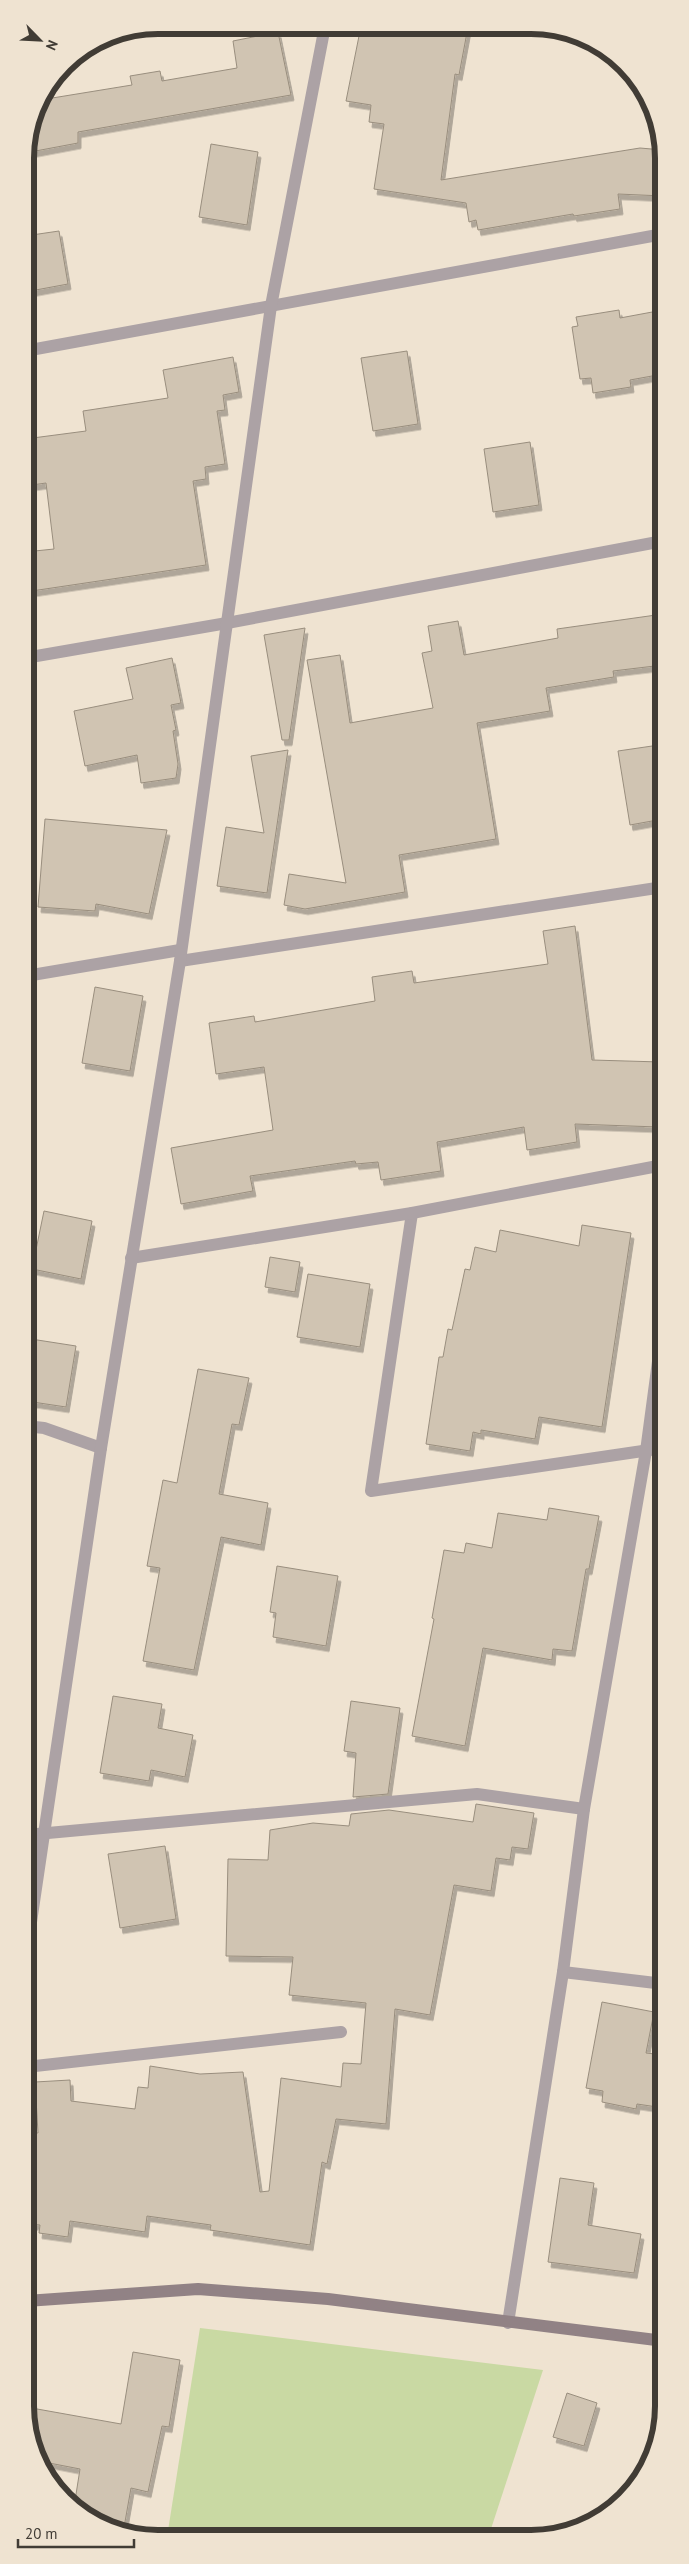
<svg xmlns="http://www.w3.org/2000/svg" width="689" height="2564" viewBox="0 0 689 2564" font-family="'PT Sans',sans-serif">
	<defs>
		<filter id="shadow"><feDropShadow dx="3" dy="5.5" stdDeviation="0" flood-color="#0004"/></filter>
	</defs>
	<rect width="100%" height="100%" fill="#efe3d1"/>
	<path fill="#c9d9a3" d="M 200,2328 L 543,2370 L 488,2538 L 167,2537 Z"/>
	<g fill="#d0c4b2" stroke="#998e7e" filter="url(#shadow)">
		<path d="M 361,26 L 468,27 L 459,75 L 455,74 L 441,180 L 640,148 L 663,150 L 663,196 L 618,194 L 620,209 L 574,216 L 573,214 L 478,230 L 476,220 L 469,222 L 466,203 L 374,189 L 384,124 L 369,122 L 371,105 L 346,101 Z"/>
		<path d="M 278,32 L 291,95 L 78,132 L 78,143 L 25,153 L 35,107 L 40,100 L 132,85 L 130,76 L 160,71 L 162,81 L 237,68 L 233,41 Z"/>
		<path d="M 211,144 L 258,152 L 247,225 L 199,217 Z"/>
		<path d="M 59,231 L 68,284 L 25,292 L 25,236 Z"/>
		<path d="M 619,310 L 620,318 L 663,310 L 663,374 L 630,380 L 631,387 L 593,393 L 591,378 L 580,379 L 572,327 L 578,326 L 576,317 Z"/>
		<path d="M 407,351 L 418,424 L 373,431 L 361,358 Z"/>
		<path d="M 233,357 L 239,392 L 223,395 L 225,410 L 217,411 L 225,464 L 205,467 L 206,479 L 193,481 L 206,565 L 25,592 L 25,552 L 54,549 L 46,483 L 25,486 L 25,439 L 86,431 L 83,411 L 168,398 L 163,370 Z"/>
		<path d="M 530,442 L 539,505 L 493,512 L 484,449 Z"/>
		<path d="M 663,614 L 663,665 L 613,671 L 614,677 L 546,688 L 550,711 L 477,723 L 496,839 L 399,855 L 405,892 L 305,909 L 284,905 L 289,874 L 346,883 L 307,660 L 340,655 L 350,723 L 433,708 L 422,653 L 432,651 L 428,626 L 458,621 L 464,655 L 558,638 L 557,629 Z"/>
		<path d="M 305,628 L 289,740 L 282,740 L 264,635 Z"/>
		<path d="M 172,658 L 181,703 L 171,705 L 176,730 L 173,731 L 178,764 L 176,778 L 141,783 L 137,755 L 85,766 L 74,711 L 133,699 L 126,668 Z"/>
		<path d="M 659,745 L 663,772 L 663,819 L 630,825 L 618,751 Z"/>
		<path d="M 288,750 L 267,893 L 217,886 L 226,827 L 264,833 L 251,756 Z"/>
		<path d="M 45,819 L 167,830 L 149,914 L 96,904 L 95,911 L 38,907 Z"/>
		<path d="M 575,926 L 592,1060 L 661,1062 L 658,1127 L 575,1124 L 577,1142 L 527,1150 L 524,1127 L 437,1142 L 441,1171 L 381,1180 L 378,1162 L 356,1164 L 355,1161 L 250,1176 L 253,1191 L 181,1204 L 171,1148 L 273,1130 L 264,1067 L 216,1074 L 209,1023 L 254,1016 L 255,1022 L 375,1001 L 372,977 L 412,971 L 414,983 L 548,964 L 543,931 Z"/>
		<path d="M 95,987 L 143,996 L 130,1071 L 82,1063 Z"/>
		<path d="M 44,1211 L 92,1221 L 81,1279 L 32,1269 Z"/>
		<path d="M 582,1225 L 631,1233 L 602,1427 L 539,1417 L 535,1439 L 481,1430 L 481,1434 L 473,1432 L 470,1451 L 426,1444 L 439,1357 L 443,1357 L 448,1329 L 452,1330 L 465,1269 L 470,1270 L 475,1247 L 496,1252 L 500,1230 L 579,1246 Z"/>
		<path d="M 270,1257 L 300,1262 L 295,1292 L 265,1287 Z"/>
		<path d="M 308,1274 L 370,1284 L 360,1347 L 297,1337 Z"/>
		<path d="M 31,1339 L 76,1346 L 66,1407 L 26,1401 L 26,1369 Z"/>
		<path d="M 198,1369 L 249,1378 L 239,1425 L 232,1424 L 219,1494 L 268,1503 L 261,1545 L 221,1537 L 194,1670 L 143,1661 L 160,1568 L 147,1566 L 163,1480 L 177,1483 Z"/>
		<path d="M 549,1508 L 599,1516 L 589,1569 L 586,1569 L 572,1651 L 553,1649 L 552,1660 L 483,1648 L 465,1746 L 412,1736 L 434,1619 L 432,1618 L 444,1550 L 464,1553 L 466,1543 L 492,1548 L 498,1513 L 547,1520 Z"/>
		<path d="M 277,1566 L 338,1576 L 326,1646 L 273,1637 L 276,1613 L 270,1612 Z"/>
		<path d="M 113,1696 L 162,1704 L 158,1728 L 193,1735 L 185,1777 L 151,1770 L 149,1781 L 100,1773 Z"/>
		<path d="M 351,1701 L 400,1708 L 388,1794 L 353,1797 L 356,1753 L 344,1751 Z"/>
		<path d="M 476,1804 L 534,1813 L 528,1849 L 512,1847 L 510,1860 L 496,1858 L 491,1891 L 454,1885 L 430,2015 L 395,2009 L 386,2124 L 336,2119 L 327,2164 L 322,2162 L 310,2245 L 210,2230 L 211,2225 L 147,2216 L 145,2232 L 70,2221 L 68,2237 L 39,2233 L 40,2225 L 26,2224 L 29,2132 L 38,2133 L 35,2082 L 70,2080 L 71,2101 L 135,2109 L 138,2087 L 148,2088 L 150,2066 L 200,2074 L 243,2072 L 260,2192 L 269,2191 L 281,2078 L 341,2087 L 343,2063 L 361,2064 L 366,2003 L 289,1995 L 293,1957 L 226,1956 L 228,1859 L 268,1860 L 270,1830 L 313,1823 L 349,1826 L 351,1814 L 389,1810 L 473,1822 Z"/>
		<path d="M 165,1846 L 176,1919 L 120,1928 L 108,1854 Z"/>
		<path d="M 602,2002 L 654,2012 L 646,2053 L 664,2055 L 664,2108 L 637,2104 L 636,2109 L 602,2102 L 603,2091 L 586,2088 Z"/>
		<path d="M 560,2178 L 594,2183 L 588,2225 L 641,2234 L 634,2273 L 548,2262 Z"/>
		<path d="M 133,2352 L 180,2360 L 169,2427 L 162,2426 L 148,2492 L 131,2488 L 123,2533 L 92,2521 L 74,2507 L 80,2469 L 44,2462 L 26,2424 L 26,2407 L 121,2424 Z"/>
		<path d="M 567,2393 L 597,2403 L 584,2446 L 553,2437 Z"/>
	</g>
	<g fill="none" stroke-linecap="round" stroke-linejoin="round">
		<g stroke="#aca2a5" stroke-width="12">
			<path d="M 26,1426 L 44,1428 L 101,1448"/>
			<path d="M 26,2067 L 341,2032"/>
		</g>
		<g stroke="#aca2a5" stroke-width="12">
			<path d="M 25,351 L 663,234"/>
			<path d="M 25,658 L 227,623 L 663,541"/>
			<path d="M 180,961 L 663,887"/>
			<path d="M 26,976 L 180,950"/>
			<path d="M 412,1213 L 371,1491 L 663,1448"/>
			<path d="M 131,1258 L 412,1213 L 663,1165"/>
			<path d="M 26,1835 L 477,1794 L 584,1809"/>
			<path d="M 26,1956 L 101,1448 L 180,961 L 271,306 L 325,26"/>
			<path d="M 563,1972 L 664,1984"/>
			<path d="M 508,2323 L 563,1972 L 584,1809 L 646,1451 L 663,1324"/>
			<path d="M 649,2464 L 661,2428"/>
		</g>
		<path stroke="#918285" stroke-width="12" d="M 26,2301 L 198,2289 L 328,2299 L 664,2341"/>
	</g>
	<path d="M0 0H689V2564H0ZM158 34H531A124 124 0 0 1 655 158V2406A124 124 0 0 1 531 2530H158A124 124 0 0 1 34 2406V158A124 124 0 0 1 158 34Z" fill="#efe3d1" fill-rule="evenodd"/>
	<path fill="none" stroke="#413c35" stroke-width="6" d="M158 34H531A124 124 0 0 1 655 158V2406A124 124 0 0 1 531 2530H158A124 124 0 0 1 34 2406V158A124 124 0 0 1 158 34Z"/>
	<g transform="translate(40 40) rotate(114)" stroke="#efe3d1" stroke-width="4" paint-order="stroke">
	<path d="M0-4L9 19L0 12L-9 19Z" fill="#413c35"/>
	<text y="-8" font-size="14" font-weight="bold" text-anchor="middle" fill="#413c35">N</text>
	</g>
	<path d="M18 2539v8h116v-8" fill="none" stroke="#413c35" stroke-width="2.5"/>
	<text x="25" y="2539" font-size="15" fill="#413c35" stroke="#efe3d1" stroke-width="4" paint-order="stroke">20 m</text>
</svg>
